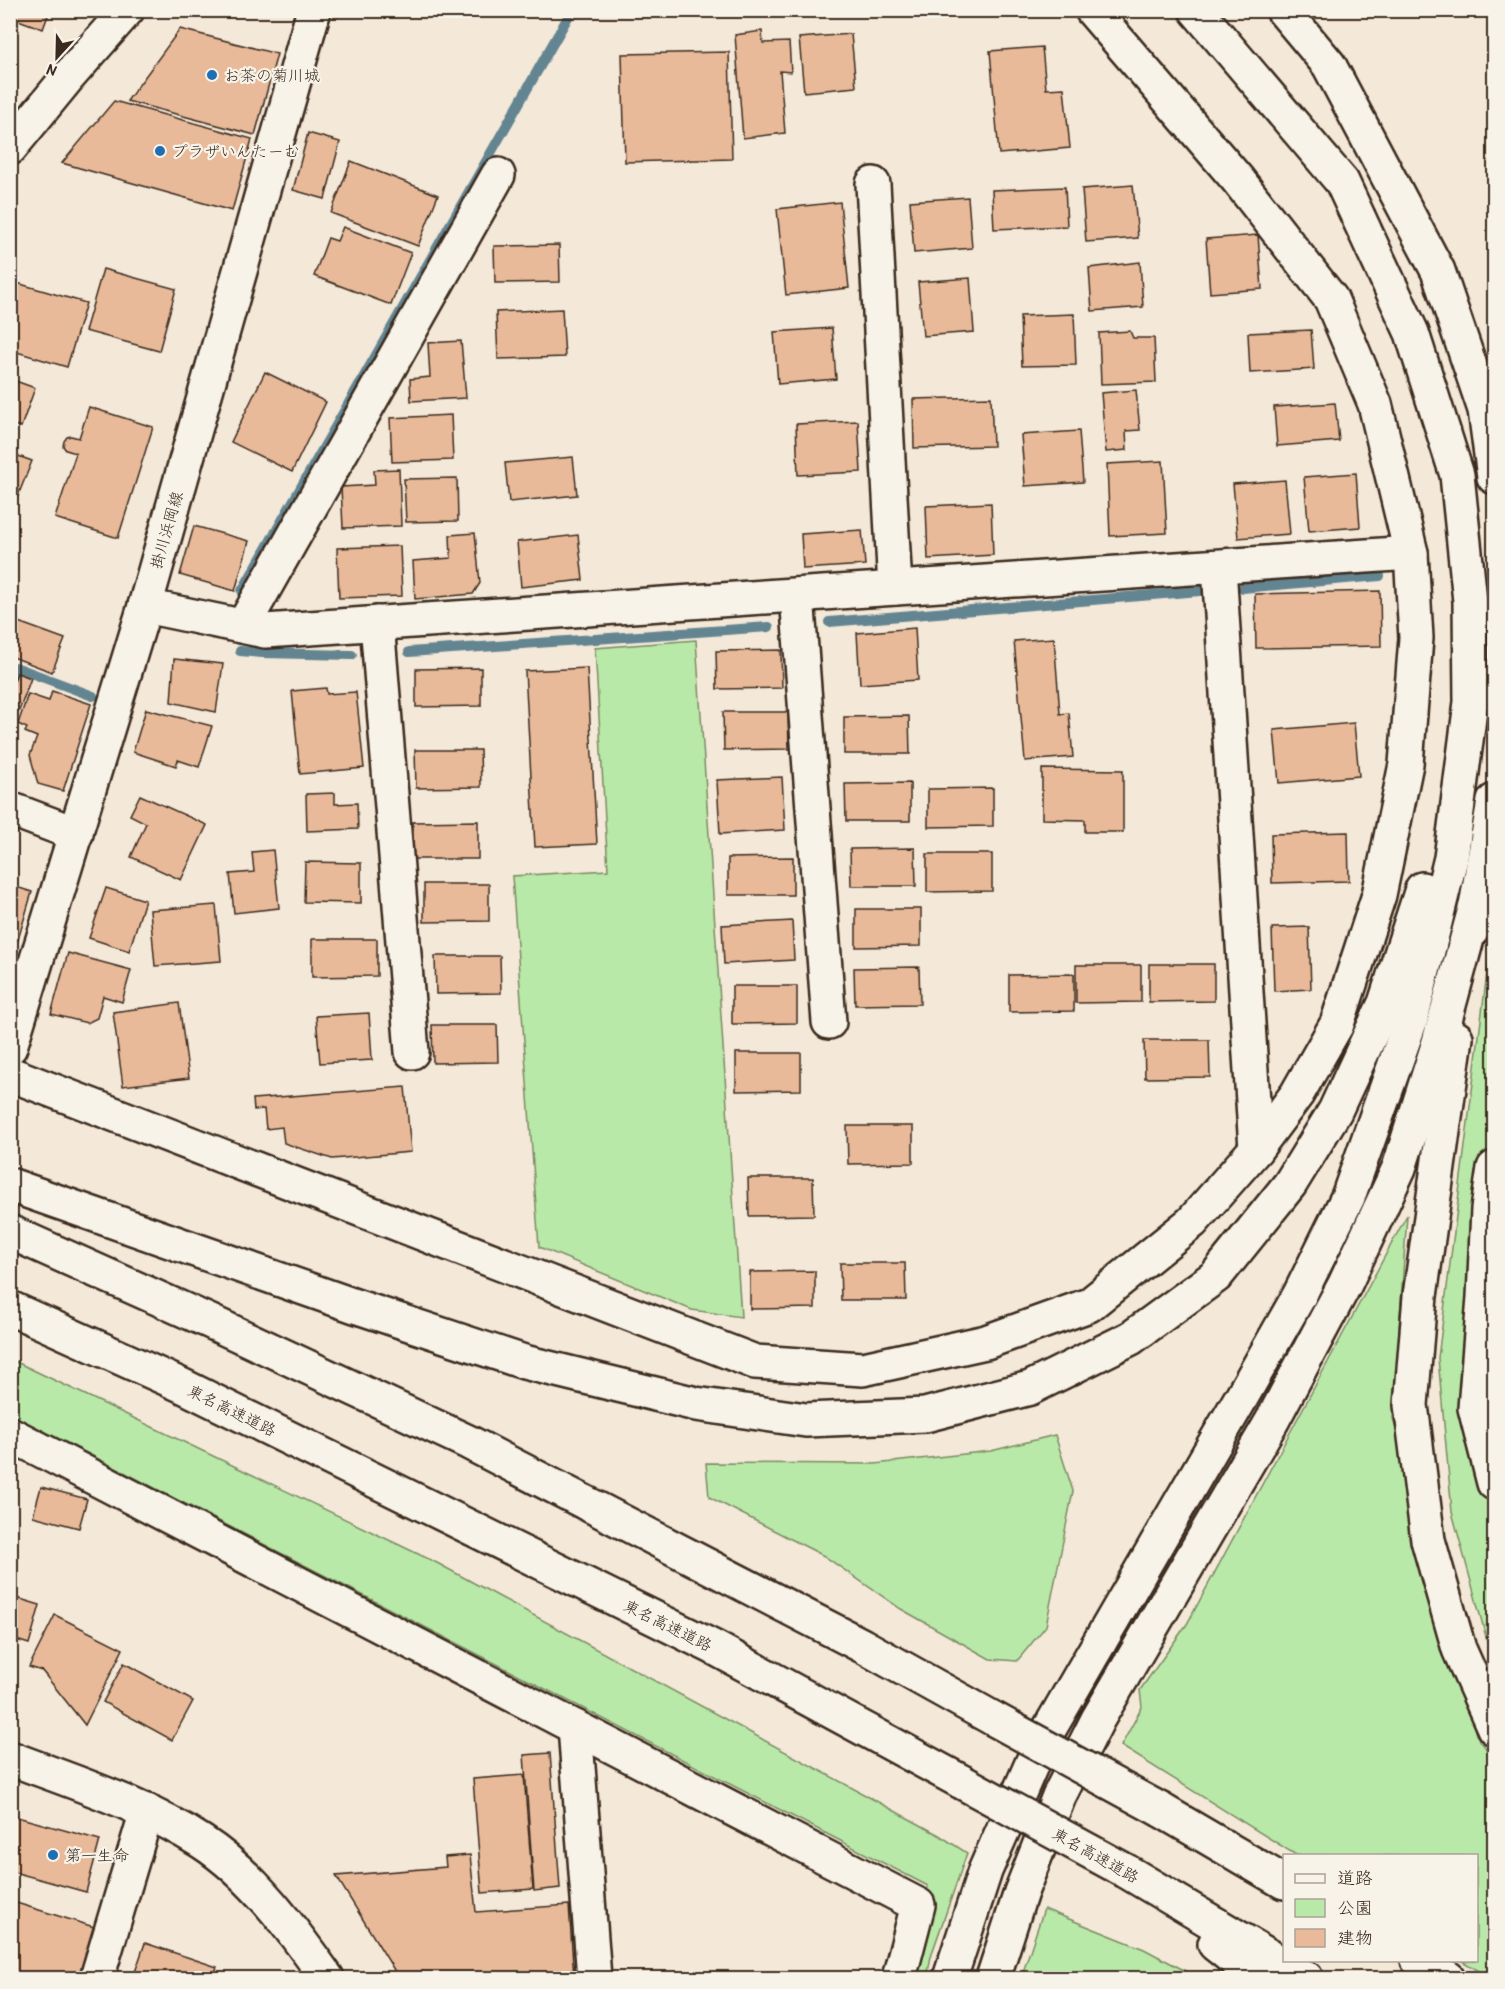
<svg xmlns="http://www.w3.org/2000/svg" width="1505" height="1989" viewBox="0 0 1505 1989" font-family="'Patrick Hand','Klee One',sans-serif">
	<rect width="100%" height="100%" fill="#f4e8d8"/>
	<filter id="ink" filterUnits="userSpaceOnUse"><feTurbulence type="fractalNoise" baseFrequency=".0167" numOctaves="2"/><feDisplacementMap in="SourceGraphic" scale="12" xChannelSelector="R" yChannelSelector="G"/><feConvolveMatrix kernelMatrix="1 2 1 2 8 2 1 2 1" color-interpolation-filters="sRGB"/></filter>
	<g filter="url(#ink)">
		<g fill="#b9e9a8" stroke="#7a8a63" stroke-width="1.5">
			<path d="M 696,640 L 741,1317 L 692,1310 L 539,1247 L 512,876 L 608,870 L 595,648 Z"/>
			<path d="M 1494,918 L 1494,1174 L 1482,1485 L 1494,1512 L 1494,1666 L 1452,1512 L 1438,1358 Z"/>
			<path d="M 1407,1215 L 1393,1418 L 1476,1735 L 1494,1759 L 1494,1978 L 1491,1978 L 1462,1961 L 1476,1960 L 1476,1856 L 1296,1855 L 1121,1746 L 1142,1707 L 1140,1690 L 1187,1624 Z"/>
			<path d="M 10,1359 L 437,1563 L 939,1835 L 967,1853 L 931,1956 L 927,1978 L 913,1978 L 928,1886 L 11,1414 Z"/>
			<path d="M 1055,1435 L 1073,1491 L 1046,1626 L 1017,1661 L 990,1659 L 901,1609 L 824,1556 L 709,1497 L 706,1463 L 875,1464 L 991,1451 Z"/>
			<path d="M 1044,1909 L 1144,1949 L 1199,1978 L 1021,1978 Z"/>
		</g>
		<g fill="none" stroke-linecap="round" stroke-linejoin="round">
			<g stroke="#648592" stroke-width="10">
				<path d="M 1243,588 L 1380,576"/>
				<path d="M 242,591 L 572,10"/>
				<path d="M 829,622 L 1200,591"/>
				<path d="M 240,651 L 262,653 L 352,655"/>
				<path d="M 409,652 L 769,627"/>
				<path d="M 10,681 L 15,667 L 93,696"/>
			</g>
		</g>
		<g fill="#e8ba99" stroke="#3b2a1e" stroke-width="1.5">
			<path d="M 10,10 L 50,10 L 43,29 L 10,17 Z"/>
			<path d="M 180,29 L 277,54 L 255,135 L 127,101 Z"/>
			<path d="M 762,31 L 763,43 L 789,42 L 791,72 L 780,71 L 785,133 L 743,138 L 735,35 Z"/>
			<path d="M 851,34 L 856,87 L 804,92 L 799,38 Z"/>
			<path d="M 1042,47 L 1046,89 L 1064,88 L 1070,148 L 999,154 L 990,51 Z"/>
			<path d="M 729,52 L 732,159 L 625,162 L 622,54 Z"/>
			<path d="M 114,101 L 252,139 L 232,211 L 62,163 Z"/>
			<path d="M 308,133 L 340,142 L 325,199 L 293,190 Z"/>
			<path d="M 351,161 L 438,195 L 418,246 L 331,213 Z"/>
			<path d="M 1133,185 L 1138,238 L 1086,242 L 1082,189 Z"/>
			<path d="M 1065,187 L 1067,226 L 994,229 L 992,190 Z"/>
			<path d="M 968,197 L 972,248 L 914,253 L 910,201 Z"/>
			<path d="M 840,202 L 849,288 L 786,295 L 777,209 Z"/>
			<path d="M 343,227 L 411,253 L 391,305 L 314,276 L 328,238 L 337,241 Z"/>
			<path d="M 1258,235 L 1262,289 L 1210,293 L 1206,239 Z"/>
			<path d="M 559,245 L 560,282 L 495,283 L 494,246 Z"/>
			<path d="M 1140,262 L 1143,307 L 1092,311 L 1089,268 Z"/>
			<path d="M 103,269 L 176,289 L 159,351 L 85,331 Z"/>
			<path d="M 970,278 L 974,332 L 923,336 L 918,282 Z"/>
			<path d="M 10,281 L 86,303 L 67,367 L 10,350 Z"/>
			<path d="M 562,309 L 565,357 L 498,359 L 496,312 Z"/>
			<path d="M 1074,314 L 1076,365 L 1022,366 L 1020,316 Z"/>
			<path d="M 832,328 L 836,379 L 778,384 L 774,332 Z"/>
			<path d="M 1311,330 L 1314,369 L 1250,373 L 1248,333 Z"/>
			<path d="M 1130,331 L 1133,338 L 1154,338 L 1156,382 L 1101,384 L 1099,333 Z"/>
			<path d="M 461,341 L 466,398 L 411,401 L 410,379 L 430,377 L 428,343 Z"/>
			<path d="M 265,372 L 326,402 L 292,472 L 231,442 Z"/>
			<path d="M 10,379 L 35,388 L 21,427 L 10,424 Z"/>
			<path d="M 1136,390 L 1140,430 L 1126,431 L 1127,450 L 1106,452 L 1101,393 Z"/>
			<path d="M 991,397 L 993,446 L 914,448 L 913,399 Z"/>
			<path d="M 1335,403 L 1339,441 L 1277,446 L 1274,407 Z"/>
			<path d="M 89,407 L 153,427 L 118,538 L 55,518 L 76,453 L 66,450 L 63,446 L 64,441 L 67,437 L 71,436 L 79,438 Z"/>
			<path d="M 451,415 L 453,460 L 392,462 L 390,418 Z"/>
			<path d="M 858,421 L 861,472 L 798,475 L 796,424 Z"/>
			<path d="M 1079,431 L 1083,482 L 1025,486 L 1021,435 Z"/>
			<path d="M 10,453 L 32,461 L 15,503 L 10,501 Z"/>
			<path d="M 573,457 L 577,495 L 509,502 L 505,463 Z"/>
			<path d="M 1163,461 L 1167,533 L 1110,536 L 1107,464 Z"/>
			<path d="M 399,469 L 401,526 L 343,528 L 341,487 L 375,485 L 374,470 Z"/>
			<path d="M 1356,473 L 1360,527 L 1309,531 L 1304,477 Z"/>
			<path d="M 457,478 L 458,521 L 406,522 L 404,479 Z"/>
			<path d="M 1285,480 L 1290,534 L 1238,538 L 1233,484 Z"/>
			<path d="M 991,503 L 993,555 L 928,559 L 926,506 Z"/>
			<path d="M 194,526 L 249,541 L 235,591 L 180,575 Z"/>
			<path d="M 862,530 L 865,565 L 803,569 L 801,534 Z"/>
			<path d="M 475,533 L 480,583 L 473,594 L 415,599 L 413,561 L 451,558 L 450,535 Z"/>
			<path d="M 578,535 L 583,580 L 521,587 L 517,542 Z"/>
			<path d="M 400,546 L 402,596 L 339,598 L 337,548 Z"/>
			<path d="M 1380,591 L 1381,646 L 1256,648 L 1255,594 Z"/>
			<path d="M 10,619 L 65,639 L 52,672 L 10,656 Z"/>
			<path d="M 915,628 L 918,680 L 860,684 L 857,633 Z"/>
			<path d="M 1054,638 L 1060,714 L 1069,713 L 1073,757 L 1025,761 L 1014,641 Z"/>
			<path d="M 781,650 L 782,688 L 717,689 L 716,651 Z"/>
			<path d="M 174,659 L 223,664 L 216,712 L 171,702 Z"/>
			<path d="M 481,668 L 481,706 L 416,707 L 416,669 Z"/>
			<path d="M 587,668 L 597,844 L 535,847 L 525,671 Z"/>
			<path d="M 17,673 L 31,678 L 19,711 L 10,708 L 10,693 Z"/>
			<path d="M 326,688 L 327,694 L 356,692 L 364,768 L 300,774 L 292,691 Z"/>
			<path d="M 52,691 L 91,704 L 63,791 L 38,784 L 30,755 L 37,737 L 25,732 L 27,728 L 18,724 L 28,694 L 49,701 Z"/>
			<path d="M 146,709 L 212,726 L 199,767 L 178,760 L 176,766 L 133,752 Z"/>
			<path d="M 723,712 L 788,712 L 789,749 L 724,750 Z"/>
			<path d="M 909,716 L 910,754 L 844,754 L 844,717 Z"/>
			<path d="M 1354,723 L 1359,776 L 1279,783 L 1274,730 Z"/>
			<path d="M 415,750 L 480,750 L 481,787 L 416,788 Z"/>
			<path d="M 1042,769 L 1123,770 L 1123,832 L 1085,832 L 1085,820 L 1042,819 Z"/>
			<path d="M 782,777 L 785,830 L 720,834 L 717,780 Z"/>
			<path d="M 910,783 L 910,821 L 846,821 L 845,784 Z"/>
			<path d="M 993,788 L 993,826 L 928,827 L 928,789 Z"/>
			<path d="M 335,793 L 335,804 L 357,803 L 358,829 L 307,831 L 306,794 Z"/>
			<path d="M 140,795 L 207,825 L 181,880 L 131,857 L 146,823 L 130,815 Z"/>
			<path d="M 478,821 L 478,859 L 413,859 L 413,822 Z"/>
			<path d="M 1348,832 L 1349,881 L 1272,883 L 1271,834 Z"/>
			<path d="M 915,848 L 916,886 L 851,886 L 850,849 Z"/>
			<path d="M 273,850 L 279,908 L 234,913 L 230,874 L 254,872 L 252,852 Z"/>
			<path d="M 927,854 L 992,854 L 992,891 L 927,892 Z"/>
			<path d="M 793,857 L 793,895 L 728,895 L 728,858 Z"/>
			<path d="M 305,862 L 361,863 L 361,903 L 304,902 Z"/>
			<path d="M 424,884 L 489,884 L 489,921 L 424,922 Z"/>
			<path d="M 10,885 L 32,892 L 15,950 L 12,949 L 10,953 Z"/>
			<path d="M 106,888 L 145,900 L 129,951 L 89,938 Z"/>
			<path d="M 216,905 L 221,961 L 155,966 L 150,910 Z"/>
			<path d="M 856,909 L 921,909 L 921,946 L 856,947 Z"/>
			<path d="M 792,921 L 794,960 L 724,964 L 722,925 Z"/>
			<path d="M 1309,927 L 1311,989 L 1274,991 L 1272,928 Z"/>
			<path d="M 312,939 L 377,939 L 377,976 L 312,977 Z"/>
			<path d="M 68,953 L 131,970 L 122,1002 L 103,996 L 97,1018 L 87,1023 L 51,1014 Z"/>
			<path d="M 435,956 L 500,956 L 501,993 L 436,994 Z"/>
			<path d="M 1149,964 L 1214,964 L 1214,1001 L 1149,1002 Z"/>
			<path d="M 1076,965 L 1141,965 L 1141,1002 L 1076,1003 Z"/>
			<path d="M 919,967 L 920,1004 L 855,1005 L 854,968 Z"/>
			<path d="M 1074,974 L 1074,1011 L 1009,1012 L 1009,975 Z"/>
			<path d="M 732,986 L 797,986 L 797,1023 L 732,1024 Z"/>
			<path d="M 179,1003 L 189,1078 L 123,1086 L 113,1012 Z"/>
			<path d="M 369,1013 L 372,1060 L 320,1063 L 316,1016 Z"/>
			<path d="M 432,1025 L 497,1025 L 498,1062 L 433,1063 Z"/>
			<path d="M 1144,1040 L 1209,1040 L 1210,1077 L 1145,1078 Z"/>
			<path d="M 736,1053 L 801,1053 L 801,1090 L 736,1091 Z"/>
			<path d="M 405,1087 L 411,1152 L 332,1159 L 284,1143 L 282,1127 L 266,1129 L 264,1109 L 254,1110 L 253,1099 Z"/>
			<path d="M 847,1126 L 913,1126 L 913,1163 L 848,1164 Z"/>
			<path d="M 748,1178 L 813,1178 L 814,1215 L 749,1216 Z"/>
			<path d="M 840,1263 L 905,1263 L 906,1300 L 841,1300 Z"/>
			<path d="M 815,1271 L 815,1308 L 750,1309 L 750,1272 Z"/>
			<path d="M 41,1487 L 87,1499 L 79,1528 L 33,1516 Z"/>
			<path d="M 10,1596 L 40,1605 L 29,1644 L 10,1638 Z"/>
			<path d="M 55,1615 L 123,1649 L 85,1725 L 42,1671 L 29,1667 Z"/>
			<path d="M 124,1663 L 193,1701 L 172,1740 L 103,1702 Z"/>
			<path d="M 550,1753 L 560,1888 L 534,1891 L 524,1755 Z"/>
			<path d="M 524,1775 L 533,1889 L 482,1893 L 473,1779 Z"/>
			<path d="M 10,1815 L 100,1840 L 86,1892 L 10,1871 Z"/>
			<path d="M 470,1855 L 476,1912 L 569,1905 L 574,1978 L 399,1978 L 336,1876 L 446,1867 L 445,1857 Z"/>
			<path d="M 10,1901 L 94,1927 L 79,1978 L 10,1978 Z"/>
			<path d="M 145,1943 L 217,1967 L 213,1978 L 133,1978 Z"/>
		</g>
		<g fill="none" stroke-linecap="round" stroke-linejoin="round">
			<defs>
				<g id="street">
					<path d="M 873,184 L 895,588"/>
					<path d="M 1219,567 L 1256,1149"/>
					<path d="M 797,595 L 829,1022"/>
					<path d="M 145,606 L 265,631 L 1411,553"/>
					<path d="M 377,623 L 412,1052"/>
					<path d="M 243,626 L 498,175"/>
					<path d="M 10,809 L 76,834"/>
					<path d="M 10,1074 L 755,1362 L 863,1369 L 986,1342 L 1089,1305 L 1192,1222 L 1256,1149 L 1297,1094 L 1337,1024 L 1379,895 L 1406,764 L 1416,638 L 1411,553 L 1375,404 L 1331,299 L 1238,180 L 1092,10"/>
					<path d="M 1494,1168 L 1488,1209 L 1484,1297 L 1475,1408 L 1494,1483"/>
					<path d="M 10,1434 L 918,1905 L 899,1978"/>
					<path d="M 575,1727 L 594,1978"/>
					<path d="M 97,1978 L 147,1811"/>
				</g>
				<g id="secondary">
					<path d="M 10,148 L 69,76 L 127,10"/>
					<path d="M 10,1758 C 75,1783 143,1804 202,1842 C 253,1875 293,1930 327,1978"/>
				</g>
				<path id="primary" d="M 10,1047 L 145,606 L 314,10"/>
				<g id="highway">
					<path d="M 1283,10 L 1329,65 L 1438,271 L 1485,410 L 1494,477"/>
					<path d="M 1472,930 L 1494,801"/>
					<path d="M 1456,1038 L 1420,1296 L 1411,1405 L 1428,1540 L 1459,1649 L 1494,1728"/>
					<path d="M 10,1185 L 355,1306 L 524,1362 L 696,1404 L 806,1420 L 925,1415 L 1030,1388 L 1131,1338 L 1216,1276 L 1290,1184 L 1335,1111 L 1385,1003 L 1422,889"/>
					<path d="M 10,1232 L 211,1322 L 468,1442 L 863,1646 L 994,1719"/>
					<path d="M 10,1308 L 181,1385 L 713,1647 L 962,1782"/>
					<path d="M 1161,1810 L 1284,1882"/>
					<path d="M 1126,1871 L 1306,1978"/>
					<path d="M 1215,1944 L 1258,1978"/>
					<path d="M 1418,1960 L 1448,1978"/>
					<path d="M 950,1978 L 985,1871 L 1040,1745 L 1241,1398 L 1299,1296 L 1348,1197 L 1411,1019 L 1451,858 L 1471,702 L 1470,601 L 1457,475 L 1412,333 L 1342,182 L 1196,10"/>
					<path d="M 993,1978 L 1021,1892 L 1059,1796 L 1098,1719 L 1272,1421 L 1345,1284 L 1399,1168 L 1439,1042 L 1475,909"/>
				</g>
			</defs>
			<use href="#street" stroke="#3b2a1e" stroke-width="38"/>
			<use href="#secondary" stroke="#3b2a1e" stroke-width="38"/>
			<use href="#primary" stroke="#3b2a1e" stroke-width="38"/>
			<use href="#highway" stroke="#3b2a1e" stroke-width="38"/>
			<use href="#street" stroke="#f7f3e8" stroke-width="33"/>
			<use href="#secondary" stroke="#f7f3e8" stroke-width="33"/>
			<use href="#primary" stroke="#f7f3e8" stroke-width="33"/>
			<use href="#highway" stroke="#f7f3e8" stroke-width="33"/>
			<defs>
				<g id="highway-bridge">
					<path d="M 994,1719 L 1161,1810"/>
					<path d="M 962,1782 L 1126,1871"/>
				</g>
			</defs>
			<use href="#highway-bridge" stroke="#3b2a1e" stroke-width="38" stroke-linecap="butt"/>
			<use href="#highway-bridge" stroke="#f7f3e8" stroke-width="33"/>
		</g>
	</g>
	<g fill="#1f6fb2" stroke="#f7f3e8" stroke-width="2">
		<circle cx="212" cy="75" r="6"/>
		<circle cx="160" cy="151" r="6"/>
		<circle cx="53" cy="1855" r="6"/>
	</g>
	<g text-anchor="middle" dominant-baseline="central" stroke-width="4.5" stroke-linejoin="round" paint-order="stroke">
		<g font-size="16" fill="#3b2a1e" stroke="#f7f3e8" text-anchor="start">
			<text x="224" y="75">お茶の菊川城</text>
			<text x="172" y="151">プラザいんたーむ</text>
			<text x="65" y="1855">第一生命</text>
		</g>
		<g font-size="16" fill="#3b2a1e" stroke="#f7f3e8">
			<text transform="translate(166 530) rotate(-74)">掛川浜岡線</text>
			<text transform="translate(232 1410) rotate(26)">東名高速道路</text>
			<text transform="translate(668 1625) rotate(26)">東名高速道路</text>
			<text transform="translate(1096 1855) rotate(29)">東名高速道路</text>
		</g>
	</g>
	<rect width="1505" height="1989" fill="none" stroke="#f7f3e8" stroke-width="36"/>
	<rect x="18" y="18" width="1469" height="1953" fill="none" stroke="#3b2a1e" stroke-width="2" filter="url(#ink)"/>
	<rect x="1283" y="1854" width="195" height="108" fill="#f7f3e8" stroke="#aca397" stroke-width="1.5"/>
	<rect x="1295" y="1874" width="30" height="9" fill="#f7f3e8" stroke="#aca397" stroke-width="1.5"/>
	<text x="1337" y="1884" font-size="18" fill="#3b2a1e">道路</text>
	<rect x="1295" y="1899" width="30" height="18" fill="#b9e9a8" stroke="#aca397" stroke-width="1.5"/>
	<text x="1337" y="1914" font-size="18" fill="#3b2a1e">公園</text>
	<rect x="1295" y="1929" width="30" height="18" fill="#e8ba99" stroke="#aca397" stroke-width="1.5"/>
	<text x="1337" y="1944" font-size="18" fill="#3b2a1e">建物</text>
	<g transform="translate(57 57) rotate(202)" stroke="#f7f3e8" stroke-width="4.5" paint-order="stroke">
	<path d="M0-4.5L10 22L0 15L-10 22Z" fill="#3b2a1e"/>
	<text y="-9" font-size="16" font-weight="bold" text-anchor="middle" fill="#3b2a1e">N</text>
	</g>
</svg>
